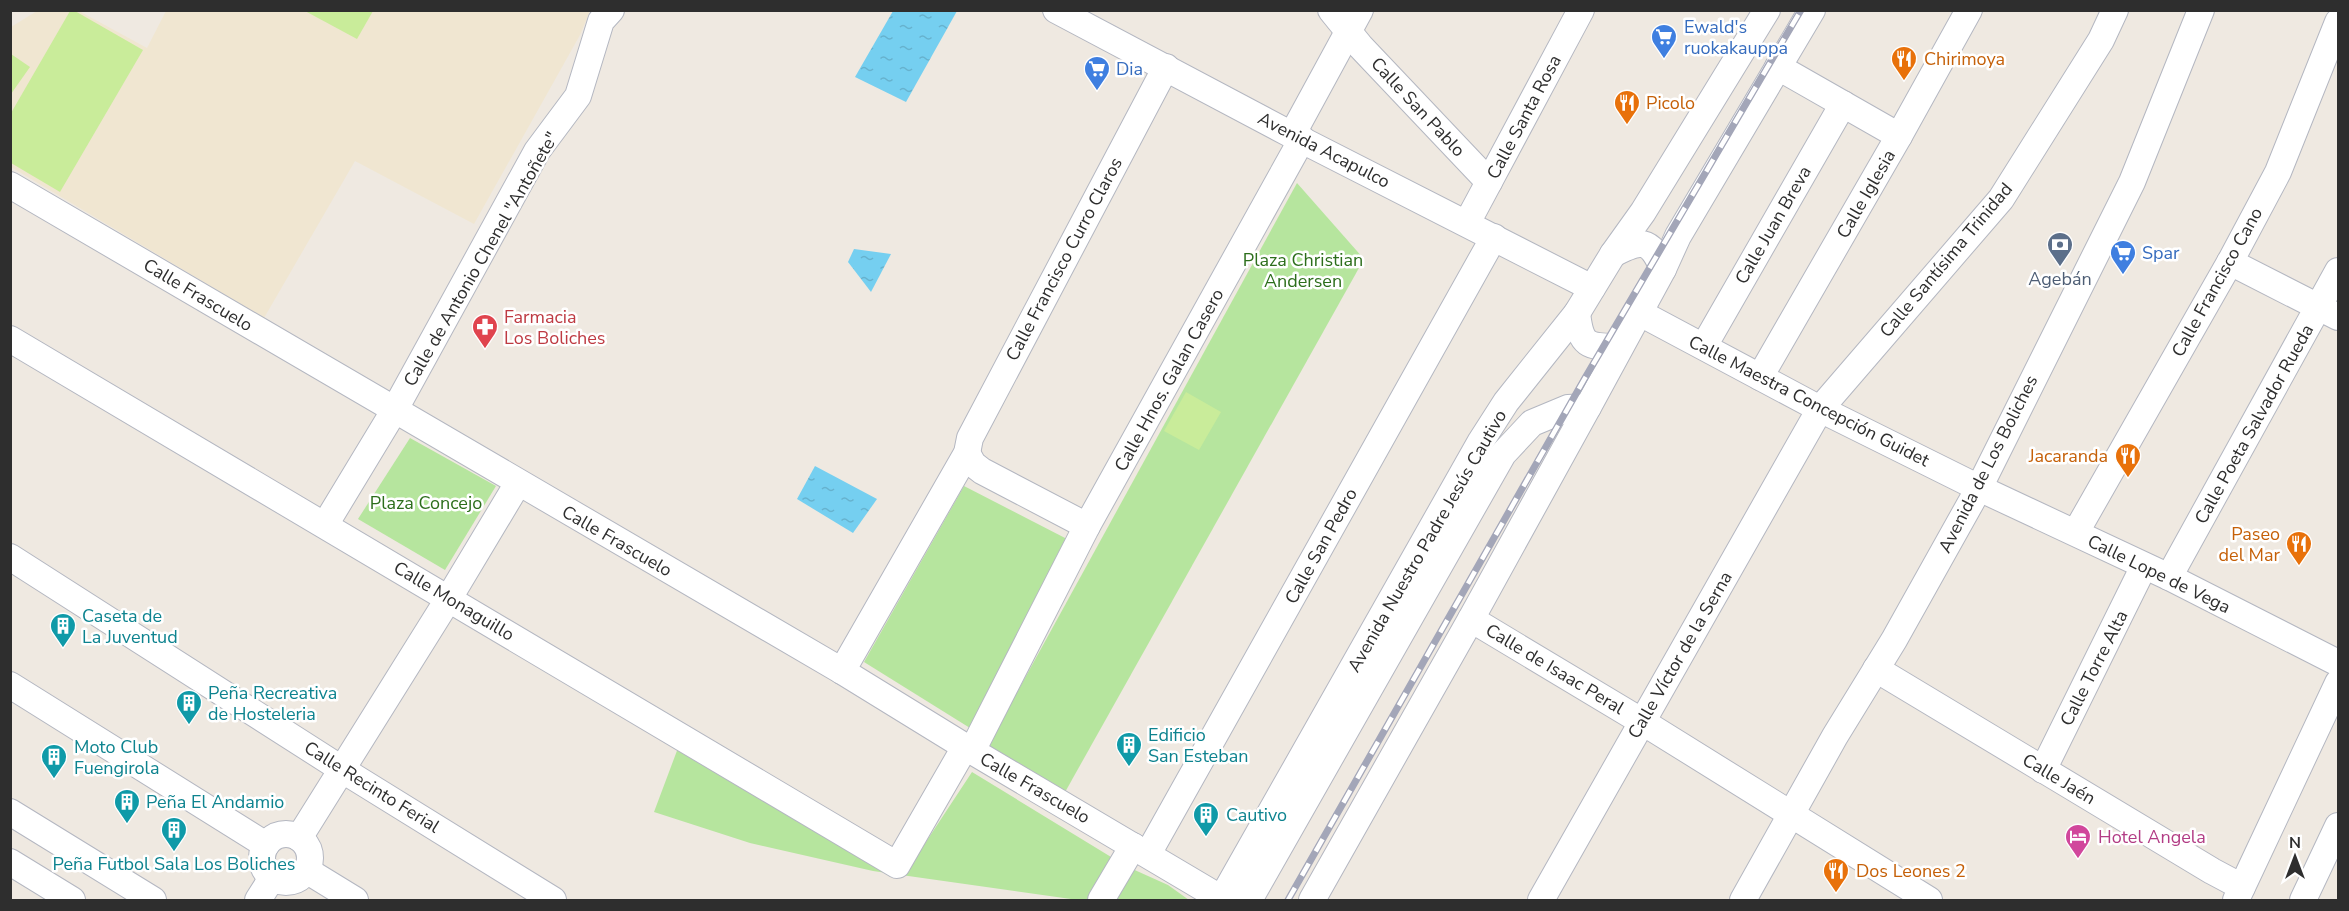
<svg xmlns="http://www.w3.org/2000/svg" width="2349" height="911" viewBox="0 0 2349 911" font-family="'Nunito Sans',sans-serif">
	<defs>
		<pattern id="water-ripples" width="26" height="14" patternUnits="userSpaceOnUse" patternTransform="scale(1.5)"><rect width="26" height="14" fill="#75cff0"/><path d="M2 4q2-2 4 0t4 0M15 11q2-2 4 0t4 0" fill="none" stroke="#66b2ce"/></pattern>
	</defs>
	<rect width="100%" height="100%" fill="#efe9e1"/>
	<path fill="#f0e6d1" d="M 37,11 L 79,11 L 147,48 L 166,11 L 590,11 L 580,35 L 474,224 L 355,161 L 264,318 L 11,167 L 11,27 Z"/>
	<g fill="#b6e59e">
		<path d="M 1297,183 L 1364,259 L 1064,794 L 987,747 Z"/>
		<path d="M 410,438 L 496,486 L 445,570 L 358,519 Z"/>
		<path d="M 964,486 L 1067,539 L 970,728 L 864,662 Z"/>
		<path d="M 678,748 L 901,870 L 918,854 L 972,772 L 1116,860 L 1092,900 L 1078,900 L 873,871 L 750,843 L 654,812 Z"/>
		<path d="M 1128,867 L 1168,885 L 1189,900 L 1109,900 Z"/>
	</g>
	<g fill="#c9ec9a">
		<path d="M 70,11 L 75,11 L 143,50 L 60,192 L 11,163 L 11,113 Z"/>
		<path d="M 305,11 L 373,11 L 357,39 Z"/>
		<path d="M 11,54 L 30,67 L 11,94 Z"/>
		<path d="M 1186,392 L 1221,412 L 1199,450 L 1164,431 Z"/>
	</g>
	<g fill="url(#water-ripples)">
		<path d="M 893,11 L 957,11 L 906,102 L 855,77 Z"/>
		<path d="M 854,249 L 891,254 L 871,292 L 848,262 Z"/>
		<path d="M 815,466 L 877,499 L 853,533 L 797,499 Z"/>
	</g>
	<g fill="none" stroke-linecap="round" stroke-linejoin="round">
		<defs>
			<g id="street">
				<path d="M 1056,10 L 1292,135 L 1592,288"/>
				<path d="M 1331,10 L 1361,47 L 1489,182"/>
				<path d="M 1778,67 L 1899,136"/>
				<path d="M 1292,135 L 1360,10"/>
				<path d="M 10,185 L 842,671 L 972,751 L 1222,899"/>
				<path d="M 1467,223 L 1581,10"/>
				<path d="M 1613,254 C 1640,240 1650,237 1663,269"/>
				<path d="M 2230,262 L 2338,317"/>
				<path d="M 1577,313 C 1581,346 1587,347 1619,347"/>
				<path d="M 1640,313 L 1820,409 L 1979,488 L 2169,577 L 2338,663"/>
				<path d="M 10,339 L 897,865 L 965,747"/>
				<path d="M 1704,346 L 1843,104"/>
				<path d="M 1760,377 L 1899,136 L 1969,10"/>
				<path d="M 967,453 L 973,464 L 982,471 L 1087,526"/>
				<path d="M 325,525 L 394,411 L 537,151 L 578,96 L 601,21 L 611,10"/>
				<path d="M 2076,532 L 2230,262 L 2278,172 L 2338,22"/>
				<path d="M 10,557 L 354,777 L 553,900"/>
				<path d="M 2169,577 L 2338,271"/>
				<path d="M 1471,619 L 1641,721 L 1929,900"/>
				<path d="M 1876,669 L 2212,871 L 2242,887"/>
				<path d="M 842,671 L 967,453 L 970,438 L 1166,67"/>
				<path d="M 10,685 L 266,845"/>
				<path d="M 972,751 L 1087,526 L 1302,139"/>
				<path d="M 2043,770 L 2144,566"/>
				<path d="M 10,812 L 153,900"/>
				<circle cx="286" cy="858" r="24"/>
				<path d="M 299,838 L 449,598 L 518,483"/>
				<path d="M 1148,854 L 1494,237"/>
				<path d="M 10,862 L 72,900"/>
				<path d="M 306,870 L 355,900"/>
				<path d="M 258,900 L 272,878"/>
				<path d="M 1101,900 L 1133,846"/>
				<path d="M 1221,900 L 1481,441 L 1506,402 L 1577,313 L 1613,254 L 1643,212 L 1767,10"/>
				<path d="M 1249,900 L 1503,454 L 1532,423 L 1568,408 L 1588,407 L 1663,269 L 1678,236 L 1812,10"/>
				<path d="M 1312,900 L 1471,619 L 1588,407"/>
				<path d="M 1541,900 L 1820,409 L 2001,199 L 2101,40 L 2115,10"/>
				<path d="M 1743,900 L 1835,736 L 1894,640 L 1979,488 L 2132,182 L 2201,10"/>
				<path d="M 2236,900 L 2338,683"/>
				<path d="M 2303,900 L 2338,826"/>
			</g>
		</defs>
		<use href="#street" stroke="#b4b7c1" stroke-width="28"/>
		<use href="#street" stroke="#fff" stroke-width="26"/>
		<defs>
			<path id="rail" d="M 1288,900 L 1585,378 L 1801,10"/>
		</defs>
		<use href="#rail" stroke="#a3a6b8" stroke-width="7"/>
		<use href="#rail" stroke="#fff" stroke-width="4.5" stroke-dasharray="14" stroke-linecap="butt"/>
	</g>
	<defs>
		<symbol id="supermarket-pin" viewBox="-11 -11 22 30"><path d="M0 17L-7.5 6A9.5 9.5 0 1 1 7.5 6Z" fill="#3f7fe0" stroke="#fff"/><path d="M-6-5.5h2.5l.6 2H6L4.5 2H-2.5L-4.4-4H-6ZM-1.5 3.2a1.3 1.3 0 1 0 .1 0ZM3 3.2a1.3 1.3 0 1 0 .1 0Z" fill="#fff"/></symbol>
		<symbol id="restaurant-pin" viewBox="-11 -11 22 30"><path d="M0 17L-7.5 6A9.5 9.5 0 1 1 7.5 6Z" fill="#e8710a" stroke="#fff"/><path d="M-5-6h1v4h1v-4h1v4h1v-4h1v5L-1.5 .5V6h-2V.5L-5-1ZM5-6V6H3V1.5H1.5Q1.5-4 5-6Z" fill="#fff"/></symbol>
		<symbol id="bank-pin" viewBox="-11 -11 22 30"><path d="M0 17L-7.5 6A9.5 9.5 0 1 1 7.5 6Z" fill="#5c6f8a" stroke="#fff"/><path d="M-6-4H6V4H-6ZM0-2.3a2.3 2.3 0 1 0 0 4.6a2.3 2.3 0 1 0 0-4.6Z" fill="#fff"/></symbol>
		<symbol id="pharmacy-pin" viewBox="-11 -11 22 30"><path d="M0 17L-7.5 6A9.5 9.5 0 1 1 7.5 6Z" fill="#e0444e" stroke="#fff"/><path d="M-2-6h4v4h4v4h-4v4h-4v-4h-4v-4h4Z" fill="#fff"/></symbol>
		<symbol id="building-pin" viewBox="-11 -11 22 30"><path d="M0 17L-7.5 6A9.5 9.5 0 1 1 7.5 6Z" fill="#0f9aa8" stroke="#fff"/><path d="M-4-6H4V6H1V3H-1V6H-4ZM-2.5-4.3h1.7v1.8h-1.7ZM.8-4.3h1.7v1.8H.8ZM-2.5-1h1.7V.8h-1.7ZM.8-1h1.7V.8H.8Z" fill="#fff"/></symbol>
		<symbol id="hotel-pin" viewBox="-11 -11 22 30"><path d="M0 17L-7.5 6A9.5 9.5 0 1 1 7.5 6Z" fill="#d1479c" stroke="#fff"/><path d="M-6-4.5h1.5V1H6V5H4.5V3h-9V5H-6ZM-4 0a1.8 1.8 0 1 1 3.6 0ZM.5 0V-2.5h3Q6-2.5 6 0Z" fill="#fff"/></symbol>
	</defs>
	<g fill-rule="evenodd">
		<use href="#supermarket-pin" x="1649" y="22" width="30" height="40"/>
		<use href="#restaurant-pin" x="1889" y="44" width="30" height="40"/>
		<use href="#supermarket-pin" x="1082" y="54" width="30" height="40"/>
		<use href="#restaurant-pin" x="1612" y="88" width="30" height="40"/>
		<use href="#bank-pin" x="2045" y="230" width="30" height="40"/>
		<use href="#supermarket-pin" x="2108" y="238" width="30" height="40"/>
		<use href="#pharmacy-pin" x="470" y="312" width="30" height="40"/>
		<use href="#restaurant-pin" x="2113" y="441" width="30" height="40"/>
		<use href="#restaurant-pin" x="2284" y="529" width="30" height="40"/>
		<use href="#building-pin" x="48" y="611" width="30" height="40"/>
		<use href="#building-pin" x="174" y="688" width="30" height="40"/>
		<use href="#building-pin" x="1114" y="730" width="30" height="40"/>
		<use href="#building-pin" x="39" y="742" width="30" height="40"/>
		<use href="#building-pin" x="112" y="787" width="30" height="40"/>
		<use href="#building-pin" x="1191" y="800" width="30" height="40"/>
		<use href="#building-pin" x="159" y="815" width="30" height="40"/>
		<use href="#hotel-pin" x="2063" y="822" width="30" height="40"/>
		<use href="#restaurant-pin" x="1821" y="856" width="30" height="40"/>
	</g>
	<g text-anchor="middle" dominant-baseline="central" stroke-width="5" stroke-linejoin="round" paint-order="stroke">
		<g font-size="18" fill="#366cbe" stroke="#fff" text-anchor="start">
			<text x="1684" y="27">Ewald's<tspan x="1684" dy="21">ruokakauppa</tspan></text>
			<text x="1116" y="69">Dia</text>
			<text x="2142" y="253">Spar</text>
		</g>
		<g font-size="18" fill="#c56008" stroke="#fff" text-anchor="start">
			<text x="1924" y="59">Chirimoya</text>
			<text x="1646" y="103">Picolo</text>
			<text x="2108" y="456" text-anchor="end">Jacaranda</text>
			<text x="2280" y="534" text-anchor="end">Paseo<tspan x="2280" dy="21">del Mar</tspan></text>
			<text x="1856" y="871">Dos Leones 2</text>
		</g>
		<g font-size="18" fill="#2e2e2e" stroke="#fff">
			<text transform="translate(1418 107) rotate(47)">Calle San Pablo</text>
			<text transform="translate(1524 117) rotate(-62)">Calle Santa Rosa</text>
			<text transform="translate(1324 150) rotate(27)">Avenida Acapulco</text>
			<text transform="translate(1866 194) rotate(-60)">Calle Iglesia</text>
			<text transform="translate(1773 225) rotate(-60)">Calle Juan Breva</text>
			<text transform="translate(481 259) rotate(-60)">Calle de Antonio Chenel "Antoñete"</text>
			<text transform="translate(1064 259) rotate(-62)">Calle Francisco Curro Claros</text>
			<text transform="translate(1946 260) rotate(-50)">Calle Santísima Trinidad</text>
			<text transform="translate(2217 282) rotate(-61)">Calle Francisco Cano</text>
			<text transform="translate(198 295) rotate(31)">Calle Frascuelo</text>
			<text transform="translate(1169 380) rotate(-61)">Calle Hnos. Galan Casero</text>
			<text transform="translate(1809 401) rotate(27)">Calle Maestra Concepción Guidet</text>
			<text transform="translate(2254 424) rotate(-61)">Calle Poeta Salvador Rueda</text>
			<text transform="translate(1988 464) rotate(-63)">Avenida de Los Boliches</text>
			<text transform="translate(617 541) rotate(30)">Calle Frascuelo</text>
			<text transform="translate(1427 541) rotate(-60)">Avenida Nuestro Padre Jesús Cautivo</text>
			<text transform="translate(1321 546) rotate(-61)">Calle San Pedro</text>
			<text transform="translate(2159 574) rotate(26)">Calle Lope de Vega</text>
			<text transform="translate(454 601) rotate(31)">Calle Monaguillo</text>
			<text transform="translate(1680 655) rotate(-60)">Calle Víctor de la Serna</text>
			<text transform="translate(2094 668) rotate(-63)">Calle Torre Alta</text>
			<text transform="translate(1555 669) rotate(31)">Calle de Isaac Peral</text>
			<text transform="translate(2059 779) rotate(31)">Calle Jaén</text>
			<text transform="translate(372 787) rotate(32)">Calle Recinto Ferial</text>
			<text transform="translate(1035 788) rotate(30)">Calle Frascuelo</text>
		</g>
		<g font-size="18" fill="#2c6e1b" stroke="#fff">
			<text x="1303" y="260">Plaza Christian<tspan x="1303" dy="21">Andersen</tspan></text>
			<text x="426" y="503">Plaza Concejo</text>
		</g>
		<g font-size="18" fill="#4e5e75" stroke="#fff">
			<text x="2060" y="279">Agebán</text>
		</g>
		<g font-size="18" fill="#be3a42" stroke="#fff" text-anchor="start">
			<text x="504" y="317">Farmacia<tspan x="504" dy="21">Los Boliches</tspan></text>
		</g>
		<g font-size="18" fill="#0d838f" stroke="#fff" text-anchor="start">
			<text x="82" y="616">Caseta de<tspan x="82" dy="21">La Juventud</tspan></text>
			<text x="208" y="693">Peña Recreativa<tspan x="208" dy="21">de Hosteleria</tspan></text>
			<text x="1148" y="735">Edificio<tspan x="1148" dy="21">San Esteban</tspan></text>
			<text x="74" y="747">Moto Club<tspan x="74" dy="21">Fuengirola</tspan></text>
			<text x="146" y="802">Peña El Andamio</text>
			<text x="1226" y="815">Cautivo</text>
			<text x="174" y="864" text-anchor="middle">Peña Futbol Sala Los Boliches</text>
		</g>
		<g font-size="18" fill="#b23c85" stroke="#fff" text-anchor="start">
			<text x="2098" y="837">Hotel Angela</text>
		</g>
	</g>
	<rect width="2349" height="911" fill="none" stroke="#2e2e2e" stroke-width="24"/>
	<g transform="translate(2295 857)" stroke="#ffffff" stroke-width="4.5" paint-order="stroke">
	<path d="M0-4.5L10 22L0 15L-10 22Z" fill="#2e2e2e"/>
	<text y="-9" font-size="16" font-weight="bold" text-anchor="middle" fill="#2e2e2e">N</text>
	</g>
</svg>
